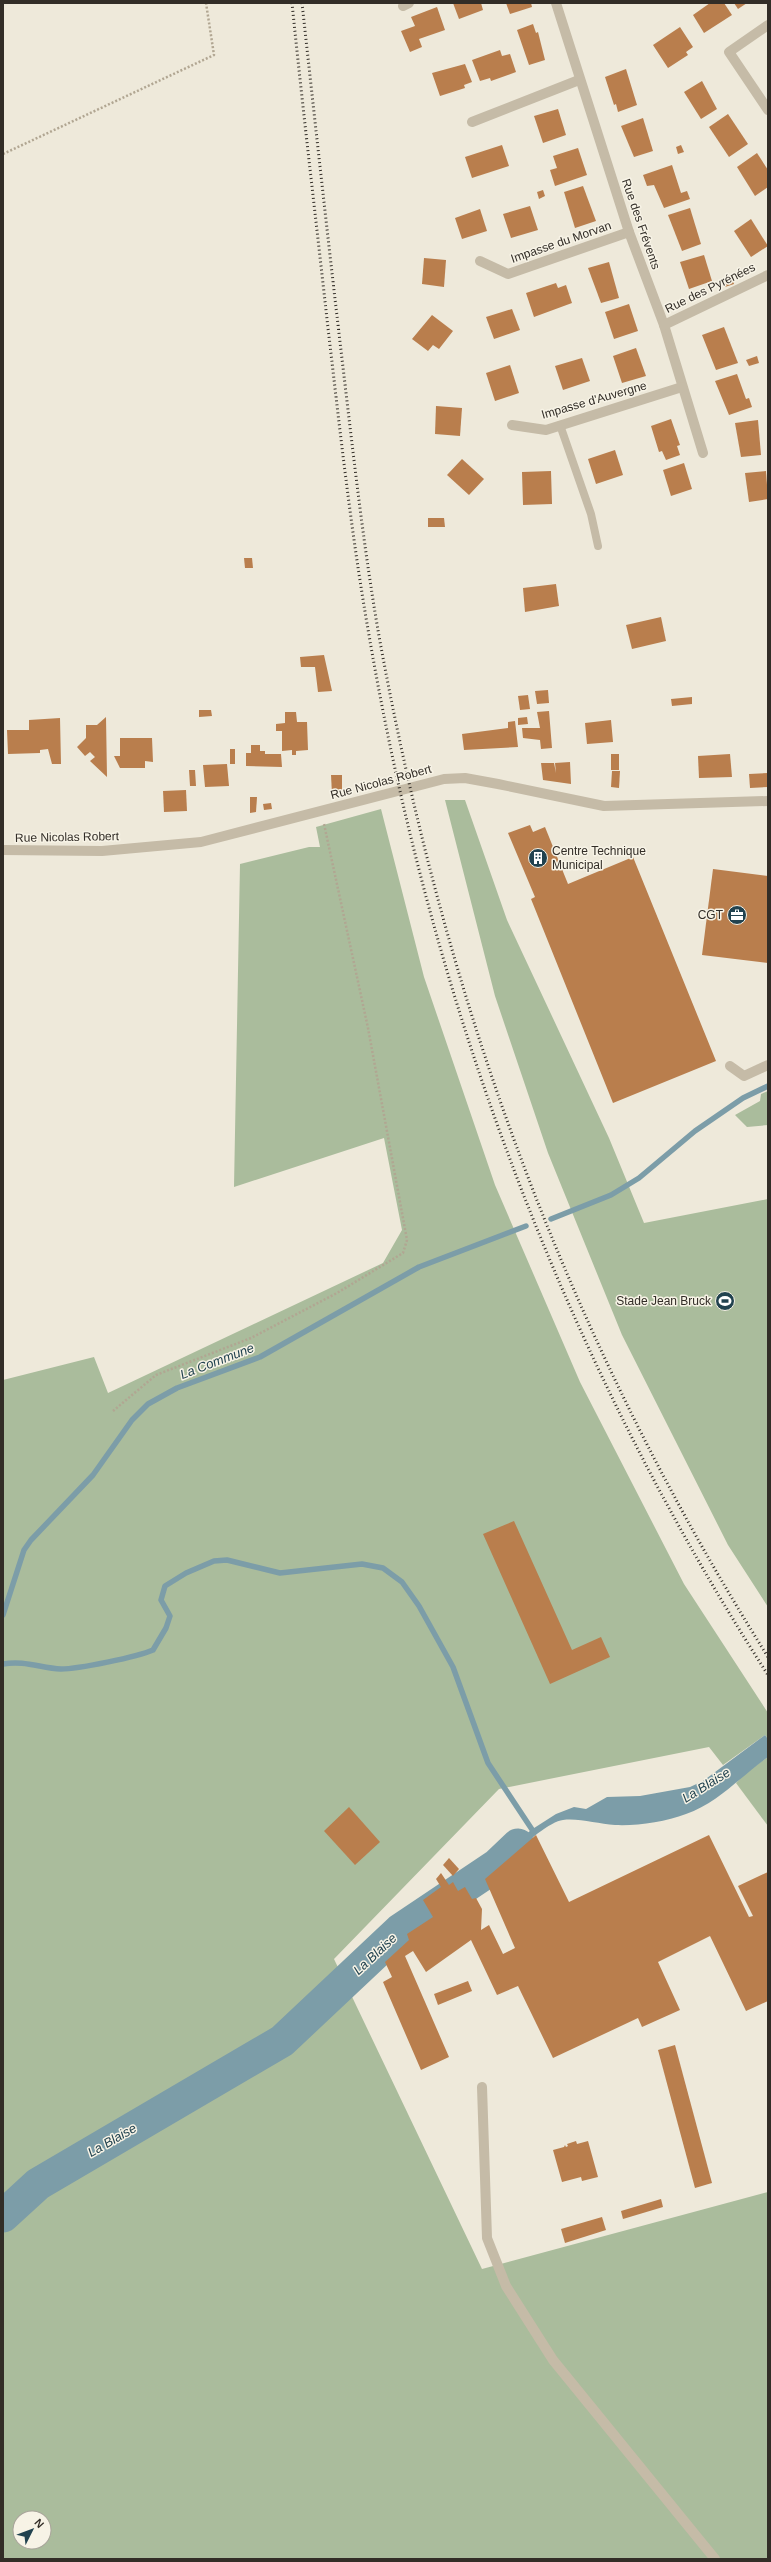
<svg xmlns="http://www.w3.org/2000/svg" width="771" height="2562" viewBox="0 0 771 2562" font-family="Arial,sans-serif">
	<rect width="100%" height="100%" fill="#eee9da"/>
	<g fill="#aabc9c" fill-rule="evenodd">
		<path d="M 445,800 L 465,800 L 507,920 L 609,1138 L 644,1223 L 768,1199 L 768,1607 L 728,1545 L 622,1335 L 548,1153 L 495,996 Z"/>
		<path d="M 381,809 L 424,977 L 495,1185 L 580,1382 L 684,1584 L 768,1713 L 768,1739 L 765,1735 L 723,1765 L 709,1747 L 499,1789 L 334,1959 L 482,2269 L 768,2192 L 768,2559 L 3,2559 L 3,1380 L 94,1357 L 108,1393 L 383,1263 L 402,1230 L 384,1138 L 234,1187 L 240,864 L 309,847 L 320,847 L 316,827 ZM 20,2518 L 44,2518 L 44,2542 L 20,2542 Z"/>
		<path d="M 768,1091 L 768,1125 L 747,1127 L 735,1115 L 760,1101 L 761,1094 Z"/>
		<path d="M 768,1757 L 768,1826 L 736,1783 L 745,1773 Z"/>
	</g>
	<path fill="#7c9da8" d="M 765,1735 L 768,1739 L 768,1757 C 741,1776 718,1803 686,1814 C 665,1822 637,1826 615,1825 C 598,1824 579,1818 563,1820 C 544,1822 500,1867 484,1880 L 484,1872 L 531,1830 L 556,1814 L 574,1807 L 586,1809 L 607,1797 L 640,1796 L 690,1787 L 703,1781 Z"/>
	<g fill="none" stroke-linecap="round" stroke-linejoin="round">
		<g stroke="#7c9da8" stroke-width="5.5">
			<path d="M 551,1219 L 611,1195 L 639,1178 L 695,1131 L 743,1098 L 768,1086"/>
			<path d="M 3,1615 L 24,1550 L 31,1540 L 93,1475 L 132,1420 L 148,1404 L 177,1388 L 260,1357 L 419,1267 L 526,1226"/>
			<path d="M 3,1664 C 24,1660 41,1668 61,1669 C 78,1669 137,1657 153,1650 L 166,1628 L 170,1616 L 161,1600 L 165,1586 L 186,1573 L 214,1561 L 227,1560 L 280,1573 L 362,1564 L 383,1568 L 402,1582 L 419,1606 L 453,1667 L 488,1763 L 533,1831"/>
		</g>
		<path stroke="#7c9da8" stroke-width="33" d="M 3,2216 L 38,2184 L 282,2041 L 400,1930 L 497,1865 L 518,1845"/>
	</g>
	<g fill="#b97e4d">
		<path d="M 453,3 L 481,3 L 483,10 L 459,19 Z"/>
		<path d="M 506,3 L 531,3 L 532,7 L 510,14 Z"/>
		<path d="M 710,3 L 724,3 L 732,15 L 704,33 L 693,15 Z"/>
		<path d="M 734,3 L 747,3 L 738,9 Z"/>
		<path d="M 437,7 L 445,30 L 419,39 L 422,47 L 410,52 L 401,31 L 415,26 L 411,17 Z"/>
		<path d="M 533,24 L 536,33 L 538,32 L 545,60 L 529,65 L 517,30 Z"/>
		<path d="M 680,27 L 693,47 L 686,52 L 688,55 L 668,68 L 653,45 Z"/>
		<path d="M 500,50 L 502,56 L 510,54 L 516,72 L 491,81 L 490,78 L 480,81 L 472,60 Z"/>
		<path d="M 465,64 L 472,82 L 464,85 L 465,88 L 440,96 L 432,73 Z"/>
		<path d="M 626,69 L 637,105 L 618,112 L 616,104 L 614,105 L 605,77 Z"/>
		<path d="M 702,81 L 717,109 L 701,119 L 684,92 Z"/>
		<path d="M 558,109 L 566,135 L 543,143 L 534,116 Z"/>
		<path d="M 728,114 L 748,144 L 729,157 L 709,127 Z"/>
		<path d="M 643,118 L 653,151 L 634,157 L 621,126 Z"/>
		<path d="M 502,145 L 509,166 L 472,178 L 465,157 Z"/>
		<path d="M 681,145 L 684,152 L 678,154 L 676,147 Z"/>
		<path d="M 578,148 L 587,175 L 555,186 L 550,170 L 557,168 L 553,156 Z"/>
		<path d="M 757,153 L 768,170 L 768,187 L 755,196 L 737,167 Z"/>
		<path d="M 672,165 L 681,193 L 687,191 L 690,199 L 664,208 L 654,185 L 647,186 L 643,175 Z"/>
		<path d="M 583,186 L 596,221 L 575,228 L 564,192 Z"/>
		<path d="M 543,190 L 545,196 L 539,199 L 537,192 Z"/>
		<path d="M 530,206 L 538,230 L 511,238 L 503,214 Z"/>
		<path d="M 690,208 L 701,244 L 682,251 L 668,215 Z"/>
		<path d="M 480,209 L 487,231 L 462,239 L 455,218 Z"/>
		<path d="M 751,219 L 768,246 L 751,257 L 734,231 Z"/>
		<path d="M 704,255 L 712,281 L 689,289 L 680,262 Z"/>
		<path d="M 424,258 L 446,260 L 444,287 L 422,284 Z"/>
		<path d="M 609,262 L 619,298 L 601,303 L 588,268 Z"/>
		<path d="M 732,276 L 734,284 L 725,287 L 722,279 Z"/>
		<path d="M 556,283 L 558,288 L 566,285 L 572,303 L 534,317 L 526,293 Z"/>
		<path d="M 629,304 L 638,331 L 614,339 L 605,312 Z"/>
		<path d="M 512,309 L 520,330 L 494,339 L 486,317 Z"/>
		<path d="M 432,315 L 453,331 L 439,349 L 433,345 L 428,351 L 412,339 Z"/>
		<path d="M 724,327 L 738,363 L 716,370 L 702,335 Z"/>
		<path d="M 636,348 L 646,376 L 622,383 L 613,356 Z"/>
		<path d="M 757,356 L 759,363 L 749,366 L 746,360 Z"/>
		<path d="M 582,358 L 590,381 L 563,390 L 555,366 Z"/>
		<path d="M 510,365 L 519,393 L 495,401 L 486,373 Z"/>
		<path d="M 737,374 L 746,399 L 749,398 L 752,407 L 729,415 L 715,381 Z"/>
		<path d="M 436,406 L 462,408 L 460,436 L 435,434 Z"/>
		<path d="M 671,419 L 680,445 L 677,446 L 680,455 L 666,460 L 662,451 L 659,452 L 651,426 Z"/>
		<path d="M 758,420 L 761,455 L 741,457 L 735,423 Z"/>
		<path d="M 615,450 L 623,475 L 596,484 L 588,459 Z"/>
		<path d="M 462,459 L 484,479 L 469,495 L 447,475 Z"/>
		<path d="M 684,463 L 692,489 L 671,496 L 663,470 Z"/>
		<path d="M 551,471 L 552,504 L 523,505 L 522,472 Z"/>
		<path d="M 766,471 L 768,499 L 749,502 L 745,473 Z"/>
		<path d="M 428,518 L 444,518 L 445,527 L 428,527 Z"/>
		<path d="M 244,558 L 252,558 L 253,568 L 245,568 Z"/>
		<path d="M 556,584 L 559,606 L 525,612 L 523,588 Z"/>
		<path d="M 661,617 L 666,641 L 632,649 L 626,625 Z"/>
		<path d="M 324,655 L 332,691 L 318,692 L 315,667 L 301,667 L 300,657 Z"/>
		<path d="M 548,690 L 549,703 L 537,704 L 535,691 Z"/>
		<path d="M 528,695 L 530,709 L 520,710 L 518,696 Z"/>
		<path d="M 692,697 L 692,704 L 672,706 L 671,699 Z"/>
		<path d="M 199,710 L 211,710 L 212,716 L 199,717 Z"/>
		<path d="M 549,711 L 552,748 L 541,749 L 540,740 L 523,738 L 522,728 L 540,728 L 537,712 Z"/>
		<path d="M 285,712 L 296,712 L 297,722 L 307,722 L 308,750 L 296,751 L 296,755 L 292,755 L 292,750 L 282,751 L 282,731 L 276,731 L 276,724 L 285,723 Z"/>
		<path d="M 106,717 L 107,777 L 90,761 L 95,757 L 90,752 L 85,756 L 77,747 L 86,738 L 86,725 L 97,725 Z"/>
		<path d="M 527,717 L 528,724 L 518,725 L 518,718 Z"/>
		<path d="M 60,718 L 61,764 L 52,764 L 48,749 L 40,750 L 40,753 L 8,754 L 7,730 L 29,730 L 29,720 Z"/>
		<path d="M 611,720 L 613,742 L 587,744 L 585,723 Z"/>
		<path d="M 515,721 L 518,747 L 464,750 L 462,734 L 508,728 L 508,722 Z"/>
		<path d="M 120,738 L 152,738 L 153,762 L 145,761 L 145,768 L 120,768 L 114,756 L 120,756 Z"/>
		<path d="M 251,745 L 260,745 L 260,751 L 265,751 L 265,754 L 281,754 L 282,767 L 246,766 L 246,753 L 251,753 Z"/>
		<rect x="230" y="749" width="5" height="15"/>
		<rect x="611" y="754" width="8" height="16"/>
		<path d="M 730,754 L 732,777 L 699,778 L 698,756 Z"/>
		<path d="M 570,762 L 571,784 L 543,780 L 541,763 L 554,763 L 556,773 L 555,763 Z"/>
		<path d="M 227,764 L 229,786 L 205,787 L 203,765 Z"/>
		<path d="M 189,770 L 195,770 L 196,786 L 190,786 Z"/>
		<path d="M 612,771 L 620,771 L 619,788 L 611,787 Z"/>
		<path d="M 768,773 L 768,787 L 750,788 L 749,774 Z"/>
		<path d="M 331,775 L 342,775 L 342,794 L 332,794 Z"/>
		<path d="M 186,790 L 187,811 L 164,812 L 163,791 Z"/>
		<path d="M 250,797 L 257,797 L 256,812 L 250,813 Z"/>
		<path d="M 271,803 L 272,809 L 264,810 L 263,804 Z"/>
		<path d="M 530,825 L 533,832 L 545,827 L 568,884 L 633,857 L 716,1061 L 613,1103 L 531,899 L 535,897 L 508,833 Z"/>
		<path d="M 713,869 L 768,876 L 768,963 L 702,955 Z"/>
		<path d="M 514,1521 L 572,1650 L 601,1637 L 610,1657 L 550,1684 L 483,1534 Z"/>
		<path d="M 349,1807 L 380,1842 L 355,1865 L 324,1831 Z"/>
		<path d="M 536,1835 L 569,1902 L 709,1835 L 749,1917 L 753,1916 L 738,1886 L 768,1872 L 768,2001 L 746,2011 L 710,1936 L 658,1962 L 680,2010 L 642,2027 L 638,2018 L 553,2058 L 518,1986 L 497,1995 L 471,1940 L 426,1972 L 413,1951 L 405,1956 L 449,2057 L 421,2070 L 383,1982 L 392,1977 L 385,1962 L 409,1940 L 407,1934 L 433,1917 L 423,1900 L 441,1887 L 436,1879 L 441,1873 L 449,1885 L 453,1882 L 458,1891 L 465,1887 L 472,1899 L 476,1898 L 482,1909 L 481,1930 L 489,1925 L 503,1954 L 515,1948 L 485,1879 Z"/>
		<path d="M 449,1858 L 459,1869 L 453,1876 L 443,1865 Z"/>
		<path d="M 468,1981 L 472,1991 L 438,2005 L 434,1994 Z"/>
		<path d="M 675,2045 L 712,2183 L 695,2188 L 658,2050 Z"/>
		<path d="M 576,2141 L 577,2144 L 588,2141 L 598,2177 L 582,2181 L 581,2177 L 562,2182 L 553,2150 L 564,2147 L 565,2145 L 566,2147 L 568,2146 L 567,2144 Z"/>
		<path d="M 661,2199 L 663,2207 L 623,2219 L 621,2211 Z"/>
		<path d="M 602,2217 L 606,2230 L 565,2243 L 561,2229 Z"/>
	</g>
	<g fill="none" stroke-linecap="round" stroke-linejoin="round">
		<g stroke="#b1a692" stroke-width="2.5" stroke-dasharray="2 2" stroke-linecap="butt">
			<path d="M 3,154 L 214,55 L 206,3"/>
			<path d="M 113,1411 L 156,1375 L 251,1338 L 337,1293 L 403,1253 L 407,1240 L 368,1028 L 324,824"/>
		</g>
		<path stroke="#c5bba7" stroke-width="8" d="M 560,425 L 591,514 L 598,546"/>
		<g stroke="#c5bba7" stroke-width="10">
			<path d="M 556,3 L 629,232 L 664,325 L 703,453"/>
			<path d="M 403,6 L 409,3"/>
			<path d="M 768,25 L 729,52 L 768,110"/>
			<path d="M 472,122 L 579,80"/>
			<path d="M 480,261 L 508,274 L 629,232"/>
			<path d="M 664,325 L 768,275"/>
			<path d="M 512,425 L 546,430 L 682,387"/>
			<path d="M 3,850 L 102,851 L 201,842 L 444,779 L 465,778 L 498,784 L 604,806 L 768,801"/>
			<path d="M 730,1066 L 744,1076 L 768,1065"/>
			<path d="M 482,2087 L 487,2238 L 506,2286 L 553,2360 L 715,2559"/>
		</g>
		<g stroke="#322d27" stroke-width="3" stroke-dasharray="1 3" stroke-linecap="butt">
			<path d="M 292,3 C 303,111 316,220 328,328 C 340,430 351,533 369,635 C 432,1004 565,1360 768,1675"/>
			<path d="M 302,3 C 315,122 328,240 342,359 C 353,451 363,544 379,636 C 446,1005 568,1339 768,1657"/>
		</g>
	</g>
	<defs>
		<symbol id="building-disc" viewBox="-11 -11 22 22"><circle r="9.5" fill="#21424f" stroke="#f7f3e6"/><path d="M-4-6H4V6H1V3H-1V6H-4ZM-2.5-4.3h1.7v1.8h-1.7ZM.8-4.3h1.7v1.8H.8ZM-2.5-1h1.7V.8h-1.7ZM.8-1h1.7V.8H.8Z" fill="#fff"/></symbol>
		<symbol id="office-disc" viewBox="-11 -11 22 22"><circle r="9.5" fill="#21424f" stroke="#f7f3e6"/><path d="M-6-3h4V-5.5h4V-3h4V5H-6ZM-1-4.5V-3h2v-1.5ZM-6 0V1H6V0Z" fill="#fff"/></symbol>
		<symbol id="stadium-disc" viewBox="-11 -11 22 22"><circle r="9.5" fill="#21424f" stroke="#f7f3e6"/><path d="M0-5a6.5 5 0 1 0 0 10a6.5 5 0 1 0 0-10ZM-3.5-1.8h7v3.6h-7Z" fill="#fff"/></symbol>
	</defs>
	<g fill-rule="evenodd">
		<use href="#building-disc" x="527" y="847" width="22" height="22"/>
		<use href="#office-disc" x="726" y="904" width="22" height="22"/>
		<use href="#stadium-disc" x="714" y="1290" width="22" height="22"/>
	</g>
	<g text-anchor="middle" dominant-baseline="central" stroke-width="3" stroke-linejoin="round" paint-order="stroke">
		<g font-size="12" fill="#322d27" stroke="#f7f3e6">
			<text transform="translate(641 224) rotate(71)">Rue des Frévents</text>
			<text transform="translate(561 242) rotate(-19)">Impasse du Morvan</text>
			<text transform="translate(710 288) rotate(-26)">Rue des Pyrénées</text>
			<text transform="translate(594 400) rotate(-16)">Impasse d'Auvergne</text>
			<text transform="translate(381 782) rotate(-15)">Rue Nicolas Robert</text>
			<text transform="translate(67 837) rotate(-1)">Rue Nicolas Robert</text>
		</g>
		<g font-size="12" fill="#322d27" stroke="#f7f3e6" text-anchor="end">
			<text x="552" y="851" text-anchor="start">Centre Technique<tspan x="552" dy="14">Municipal</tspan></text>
			<text x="723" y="915">CGT</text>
			<text x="711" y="1301">Stade Jean Bruck</text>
		</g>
		<g font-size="13" font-style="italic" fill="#21424f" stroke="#f7f3e6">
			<text transform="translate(217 1361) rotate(-21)">La Commune</text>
			<text transform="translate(706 1785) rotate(-32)">La Blaise</text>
			<text transform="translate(375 1954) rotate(-43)">La Blaise</text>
			<text transform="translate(112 2140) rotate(-30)">La Blaise</text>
		</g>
	</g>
	<rect width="771" height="2562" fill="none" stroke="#322d27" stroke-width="8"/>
	<g transform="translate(32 2530) rotate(48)"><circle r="19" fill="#f7f3e6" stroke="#a8a49a"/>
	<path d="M0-3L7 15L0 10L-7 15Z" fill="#21424f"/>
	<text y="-6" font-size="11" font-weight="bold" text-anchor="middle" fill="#322d27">N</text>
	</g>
</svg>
